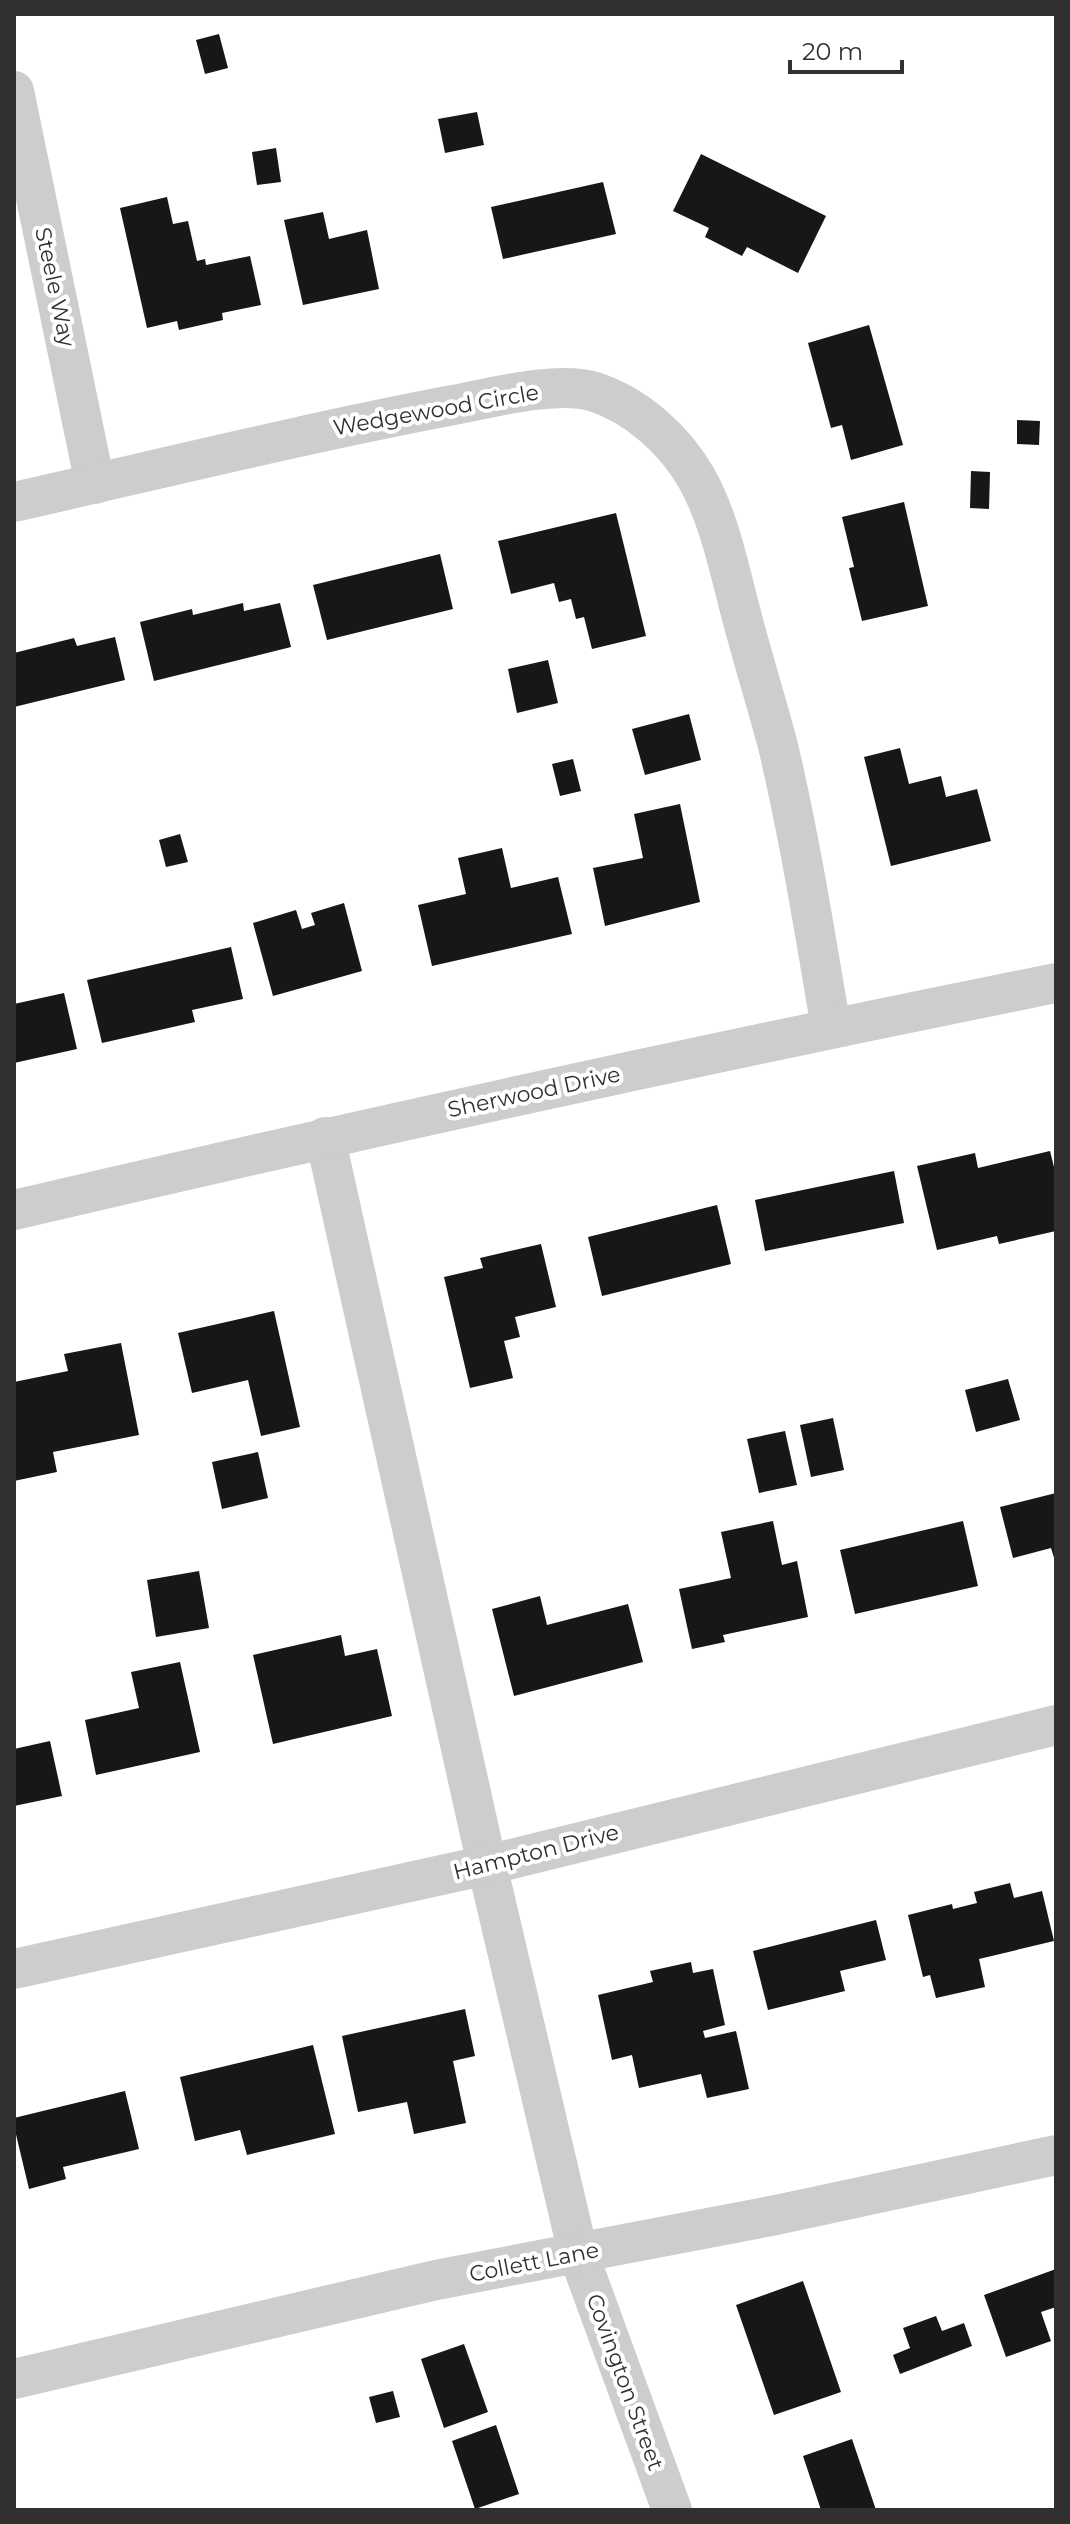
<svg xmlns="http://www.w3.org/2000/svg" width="1070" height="2524" viewBox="0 0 1070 2524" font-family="Montserrat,sans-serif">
	<rect width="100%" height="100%" fill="#fff"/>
	<g fill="#171717">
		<path d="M 219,34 L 228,68 L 205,74 L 196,40 Z"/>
		<path d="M 477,112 L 484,145 L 445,153 L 438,119 Z"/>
		<path d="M 276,148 L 281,182 L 257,185 L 252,152 Z"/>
		<path d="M 701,154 L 826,216 L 798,273 L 747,247 L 742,256 L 705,237 L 709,228 L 673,211 Z"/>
		<path d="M 603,182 L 616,234 L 503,259 L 491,207 Z"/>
		<path d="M 167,197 L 173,224 L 188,221 L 197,261 L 205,259 L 206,265 L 250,256 L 261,305 L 222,313 L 223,320 L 179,330 L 177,321 L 147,328 L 120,208 Z"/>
		<path d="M 323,212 L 329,239 L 367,230 L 379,289 L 303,305 L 284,220 Z"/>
		<path d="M 869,325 L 903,445 L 851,460 L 842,425 L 831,428 L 808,343 Z"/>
		<path d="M 1017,420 L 1040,421 L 1039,445 L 1017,444 Z"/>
		<path d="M 971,471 L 990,472 L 989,509 L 970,508 Z"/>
		<path d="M 904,502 L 928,606 L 862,621 L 849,568 L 854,567 L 842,517 Z"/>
		<path d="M 616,513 L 646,636 L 592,649 L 584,617 L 576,619 L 571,599 L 559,602 L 554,583 L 511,594 L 498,541 Z"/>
		<path d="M 440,554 L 453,609 L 327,640 L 313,585 Z"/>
		<path d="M 243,603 L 244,611 L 280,603 L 291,647 L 154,681 L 140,622 L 192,609 L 193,615 Z"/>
		<path d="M 115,637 L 125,680 L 14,707 L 14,653 L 74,638 L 77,646 Z"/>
		<path d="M 548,660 L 558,703 L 517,713 L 508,669 Z"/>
		<path d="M 689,714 L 701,760 L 645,775 L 632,729 Z"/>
		<path d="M 900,748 L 909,784 L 941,776 L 946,797 L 977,789 L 991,841 L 891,866 L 864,757 Z"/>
		<path d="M 573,759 L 581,791 L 560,796 L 552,764 Z"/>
		<path d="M 680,804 L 700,902 L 605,926 L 593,868 L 643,858 L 634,814 Z"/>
		<path d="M 180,834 L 188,862 L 166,867 L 159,840 Z"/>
		<path d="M 502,848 L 511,888 L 558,877 L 572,934 L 432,966 L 418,905 L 466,894 L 458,858 Z"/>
		<path d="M 344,903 L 362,971 L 273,996 L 253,923 L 296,910 L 302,929 L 315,925 L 311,913 Z"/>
		<path d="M 231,947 L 243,999 L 192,1010 L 195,1022 L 102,1043 L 87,980 Z"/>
		<path d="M 64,993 L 77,1049 L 14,1063 L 14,1004 Z"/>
		<path d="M 1050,1151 L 1056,1175 L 1056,1231 L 999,1244 L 997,1236 L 937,1250 L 917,1166 L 975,1153 L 978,1168 Z"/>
		<path d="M 894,1171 L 904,1223 L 765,1251 L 755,1200 Z"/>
		<path d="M 717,1205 L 731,1264 L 602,1296 L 588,1237 Z"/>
		<path d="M 541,1244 L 556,1307 L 515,1317 L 520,1337 L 504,1341 L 513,1378 L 470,1388 L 444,1277 L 483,1268 L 480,1258 Z"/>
		<path d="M 274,1311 L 300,1427 L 261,1436 L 248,1380 L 192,1393 L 178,1333 Z"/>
		<path d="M 121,1343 L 139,1435 L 53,1452 L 57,1472 L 14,1481 L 14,1382 L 68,1371 L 64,1354 Z"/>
		<path d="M 1008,1379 L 1020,1420 L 976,1432 L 965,1390 Z"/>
		<path d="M 833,1418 L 844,1470 L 811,1477 L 800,1425 Z"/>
		<path d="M 785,1431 L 797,1485 L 759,1493 L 747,1439 Z"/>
		<path d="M 258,1452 L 268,1498 L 222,1509 L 212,1462 Z"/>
		<path d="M 1056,1493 L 1056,1564 L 1051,1548 L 1013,1558 L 1000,1507 Z"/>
		<path d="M 773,1521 L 782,1565 L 797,1561 L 808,1617 L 723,1635 L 725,1642 L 692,1649 L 679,1589 L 731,1578 L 721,1532 Z"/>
		<path d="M 963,1521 L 978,1586 L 855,1614 L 840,1550 Z"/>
		<path d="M 199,1571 L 209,1628 L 156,1637 L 147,1580 Z"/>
		<path d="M 540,1596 L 547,1625 L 628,1604 L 643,1662 L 514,1696 L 492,1609 Z"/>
		<path d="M 341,1635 L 345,1656 L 377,1649 L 392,1716 L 273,1744 L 253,1655 Z"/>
		<path d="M 180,1662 L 200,1752 L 96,1775 L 85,1720 L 139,1708 L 131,1672 Z"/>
		<path d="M 50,1741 L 62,1796 L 14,1806 L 14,1749 Z"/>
		<path d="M 1010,1883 L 1014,1898 L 1042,1891 L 1054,1941 L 979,1959 L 985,1987 L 936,1998 L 930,1975 L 923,1977 L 908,1915 L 952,1904 L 953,1909 L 977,1903 L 974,1892 Z"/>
		<path d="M 876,1920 L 886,1960 L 840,1971 L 845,1991 L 768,2010 L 753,1951 Z"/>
		<path d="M 691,1962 L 693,1973 L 713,1969 L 725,2025 L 703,2031 L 705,2038 L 736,2031 L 749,2089 L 707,2098 L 701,2074 L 639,2088 L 632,2055 L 612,2060 L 598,1995 L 653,1982 L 650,1971 Z"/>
		<path d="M 465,2009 L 475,2056 L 453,2061 L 466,2123 L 414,2134 L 407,2102 L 358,2112 L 342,2036 Z"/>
		<path d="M 313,2045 L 335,2134 L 247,2155 L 240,2130 L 195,2141 L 180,2077 Z"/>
		<path d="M 125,2091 L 139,2149 L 63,2167 L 66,2179 L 29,2189 L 14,2126 L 14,2118 Z"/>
		<path d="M 1056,2269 L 1056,2307 L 1041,2312 L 1051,2341 L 1006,2357 L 984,2295 Z"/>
		<path d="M 803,2281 L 841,2392 L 774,2415 L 736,2305 Z"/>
		<path d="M 936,2316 L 942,2331 L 964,2323 L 972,2346 L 900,2374 L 893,2355 L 910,2348 L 903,2328 Z"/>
		<path d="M 464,2344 L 488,2412 L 444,2428 L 421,2359 Z"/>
		<path d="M 393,2391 L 400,2417 L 376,2423 L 369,2397 Z"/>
		<path d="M 496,2425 L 519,2494 L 475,2509 L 452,2441 Z"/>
		<path d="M 852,2439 L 876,2510 L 821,2510 L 803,2456 Z"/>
	</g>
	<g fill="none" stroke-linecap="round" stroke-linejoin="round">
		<g stroke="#cdcdcd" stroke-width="40">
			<path d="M 14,91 L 95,484"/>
			<path d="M 14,502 C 160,469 306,433 453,405 C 491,398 558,380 595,392 C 637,406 675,440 697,479 C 721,522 730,574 743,621 C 754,663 767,704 778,746 C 800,839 815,934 831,1028"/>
			<path d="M 325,1137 L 487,1865 L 578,2253 L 672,2510"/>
			<path d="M 14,1210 C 360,1129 707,1053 1056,983"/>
			<path d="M 14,1969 L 487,1865 L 1056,1725"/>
			<path d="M 14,2379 L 436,2280 L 776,2215 L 1056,2155"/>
		</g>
	</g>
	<g text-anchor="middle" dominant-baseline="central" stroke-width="8" stroke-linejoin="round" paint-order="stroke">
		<g font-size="22" fill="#303030" stroke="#fff">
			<text transform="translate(55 287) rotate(78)">Steele Way</text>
			<text transform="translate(436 410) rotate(-10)">Wedgewood Circle</text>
			<text transform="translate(534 1092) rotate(-12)">Sherwood Drive</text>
			<text transform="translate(536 1852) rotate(-14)">Hampton Drive</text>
			<text transform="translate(534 2262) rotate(-11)">Collett Lane</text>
			<text transform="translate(625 2382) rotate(70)">Covington Street</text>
		</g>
	</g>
	<rect width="1070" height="2524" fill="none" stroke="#303030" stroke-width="32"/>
	<path d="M790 60v12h112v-12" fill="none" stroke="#303030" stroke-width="4"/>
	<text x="802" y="60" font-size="24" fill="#303030" stroke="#ffffff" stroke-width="6" paint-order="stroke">20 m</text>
</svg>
